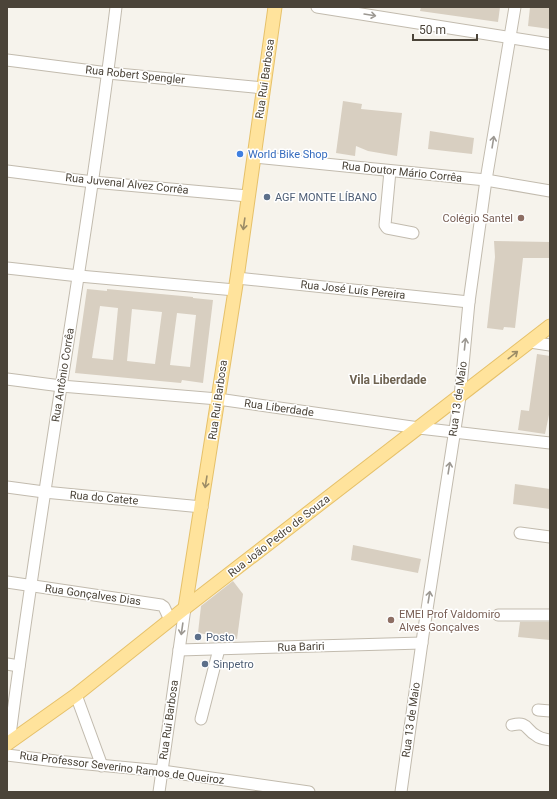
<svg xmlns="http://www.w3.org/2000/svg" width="557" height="799" viewBox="0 0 557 799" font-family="Roboto,sans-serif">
	<rect width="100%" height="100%" fill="#f6f3ec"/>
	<g fill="#d8cfc1" fill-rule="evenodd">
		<path d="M 421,7 L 500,7 L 498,22 L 420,11 Z"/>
		<path d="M 530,7 L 550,7 L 550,29 L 528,26 Z"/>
		<path d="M 343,101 L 362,104 L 361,109 L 402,113 L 397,156 L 368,151 L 356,146 L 355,156 L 336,153 Z"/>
		<path d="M 430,131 L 474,138 L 472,154 L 428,149 Z"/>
		<path d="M 494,241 L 550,242 L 550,258 L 523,258 L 515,328 L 504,327 L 503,330 L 487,328 L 495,257 Z"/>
		<path d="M 87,289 L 107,291 L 107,289 L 193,297 L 193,298 L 213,300 L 203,383 L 182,380 L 181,383 L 75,373 ZM 100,306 L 118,308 L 113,360 L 92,358 ZM 132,309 L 162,312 L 155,364 L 127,361 ZM 177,313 L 196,315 L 190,367 L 170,365 Z"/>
		<path d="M 537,354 L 550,356 L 550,410 L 545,434 L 518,430 L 521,410 L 529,411 Z"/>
		<path d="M 515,484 L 550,489 L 550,509 L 513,504 Z"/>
		<path d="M 353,545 L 421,559 L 418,573 L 351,560 Z"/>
		<path d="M 233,581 L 243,594 L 237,639 L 198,633 L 201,606 Z"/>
		<path d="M 520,622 L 550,622 L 550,640 L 518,637 Z"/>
	</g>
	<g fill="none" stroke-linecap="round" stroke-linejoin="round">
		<defs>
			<g id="minor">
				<path d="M 317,7 L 550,44"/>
				<path d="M 7,60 L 108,73 L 263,88"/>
				<path d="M 254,157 L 486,180 L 550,191"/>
				<path d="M 7,171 L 93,182 L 248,196"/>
				<path d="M 390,171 L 385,225 L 387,228 L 413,233"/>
				<path d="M 7,268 L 79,276 L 235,290"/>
				<path d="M 237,278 L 469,302"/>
				<path d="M 530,342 L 550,345"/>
				<path d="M 7,379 L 61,386 L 218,399 L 419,428 L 550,443"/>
				<path d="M 7,487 L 44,492 L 202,507"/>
				<path d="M 520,533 L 550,537"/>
				<path d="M 7,582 L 161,605 L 164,607 L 170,620"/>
				<path d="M 498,615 L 550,615"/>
				<path d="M 179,650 L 422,643"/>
				<path d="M 7,664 L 19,666"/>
				<path d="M 76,695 L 102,766"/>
				<path d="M 538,710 L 550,711"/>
				<path d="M 201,719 L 219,649"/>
				<path d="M 512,725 C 529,721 525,730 537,736 C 541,739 546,739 550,740"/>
				<path d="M 9,743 C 40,497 86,253 116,7"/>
				<path d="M 7,755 L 56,761 L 162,771 L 309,792"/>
				<path d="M 159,792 L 185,608"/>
				<path d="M 401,792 L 423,635 L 460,397 L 469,302 L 486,180 L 515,7"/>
			</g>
			<g id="major">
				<path d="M 185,608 L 237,278 L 275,7"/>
				<path d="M 7,744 L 76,695 L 185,608 L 550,326"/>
			</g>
		</defs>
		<use href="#minor" stroke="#c2bbae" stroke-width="13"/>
		<use href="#major" stroke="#e6c16a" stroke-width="15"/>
		<use href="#minor" stroke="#fff" stroke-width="11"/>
		<use href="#major" stroke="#ffe39c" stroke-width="13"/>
	</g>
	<defs><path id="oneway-shaft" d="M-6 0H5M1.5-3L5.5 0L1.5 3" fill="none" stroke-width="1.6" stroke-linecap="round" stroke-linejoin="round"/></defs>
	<g stroke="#9c9892">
		<use href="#oneway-shaft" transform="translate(370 15) rotate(9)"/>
		<use href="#oneway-shaft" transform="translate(493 142) rotate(-81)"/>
		<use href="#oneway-shaft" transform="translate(465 344) rotate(-84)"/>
		<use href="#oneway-shaft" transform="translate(449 468) rotate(-81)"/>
		<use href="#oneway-shaft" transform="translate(429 597) rotate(-81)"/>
		<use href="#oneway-shaft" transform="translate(182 629) rotate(98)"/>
	</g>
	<g stroke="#9c8c66">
		<use href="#oneway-shaft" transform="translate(244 224) rotate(98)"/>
		<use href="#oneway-shaft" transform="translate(513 355) rotate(-38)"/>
		<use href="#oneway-shaft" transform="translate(206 482) rotate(99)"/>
	</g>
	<circle fill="#3f7fe0" stroke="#fff" stroke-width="1.5" cx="240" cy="154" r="4"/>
	<g fill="#5c6f8a" stroke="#fff" stroke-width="1.5">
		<circle cx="267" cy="197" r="4"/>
		<circle cx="198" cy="637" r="4"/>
		<circle cx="205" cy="664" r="4"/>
	</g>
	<g fill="#8d6e63" stroke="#fff" stroke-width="1.5">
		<circle cx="521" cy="218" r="4"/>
		<circle cx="391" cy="620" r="4"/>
	</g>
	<g text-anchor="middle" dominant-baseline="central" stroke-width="3" stroke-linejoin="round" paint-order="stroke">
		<g font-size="11" fill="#4b4439" stroke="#fff">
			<text transform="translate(135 75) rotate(6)">Rua Robert Spengler</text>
			<text transform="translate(265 79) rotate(-82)">Rua Rui Barbosa</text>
			<text transform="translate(402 172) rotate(6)">Rua Doutor Mário Corrêa</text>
			<text transform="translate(127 184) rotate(6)">Rua Juvenal Alvez Corrêa</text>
			<text transform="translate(353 290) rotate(6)">Rua José Luís Pereira</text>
			<text transform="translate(63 375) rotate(-81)">Rua Antônio Corrêa</text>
			<text transform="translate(458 399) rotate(-82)">Rua 13 de Maio</text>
			<text transform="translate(218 400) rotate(-82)">Rua Rui Barbosa</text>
			<text transform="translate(279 408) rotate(8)">Rua Liberdade</text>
			<text transform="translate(104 498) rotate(5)">Rua do Catete</text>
			<text transform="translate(279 536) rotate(-38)">Rua João Pedro de Souza</text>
			<text transform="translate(93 595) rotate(8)">Rua Gonçalves Dias</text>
			<text transform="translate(301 647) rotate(-2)">Rua Bariri</text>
			<text transform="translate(169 720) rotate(-82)">Rua Rui Barbosa</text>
			<text transform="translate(411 720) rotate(-82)">Rua 13 de Maio</text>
			<text transform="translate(122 768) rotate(7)">Rua Professor Severino Ramos de Queiroz</text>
		</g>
		<g font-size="11" fill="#366cbe" stroke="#fff" text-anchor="start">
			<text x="248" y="154">World Bike Shop</text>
		</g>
		<g font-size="11" fill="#4e5e75" stroke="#fff" text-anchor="start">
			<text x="275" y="197">AGF MONTE LÍBANO</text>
			<text x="206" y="637">Posto</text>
			<text x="213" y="664">Sinpetro</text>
		</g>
		<g font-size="11" fill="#785e54" stroke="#fff" text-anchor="end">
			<text x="513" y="218">Colégio Santel</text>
			<text x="399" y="614" text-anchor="start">EMEI Prof Valdomiro<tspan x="399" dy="13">Alves Gonçalves</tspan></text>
		</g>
		<g font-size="12" font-weight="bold" fill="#6e6250" stroke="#fff">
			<text x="388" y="380">Vila Liberdade</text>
		</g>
	</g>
	<rect width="557" height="799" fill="none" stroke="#4b4439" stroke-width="16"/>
	<path d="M413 34v6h64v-6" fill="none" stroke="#4b4439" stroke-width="2"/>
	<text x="419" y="34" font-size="12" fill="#4b4439" stroke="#ffffff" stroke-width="3" paint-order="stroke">50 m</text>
</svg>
